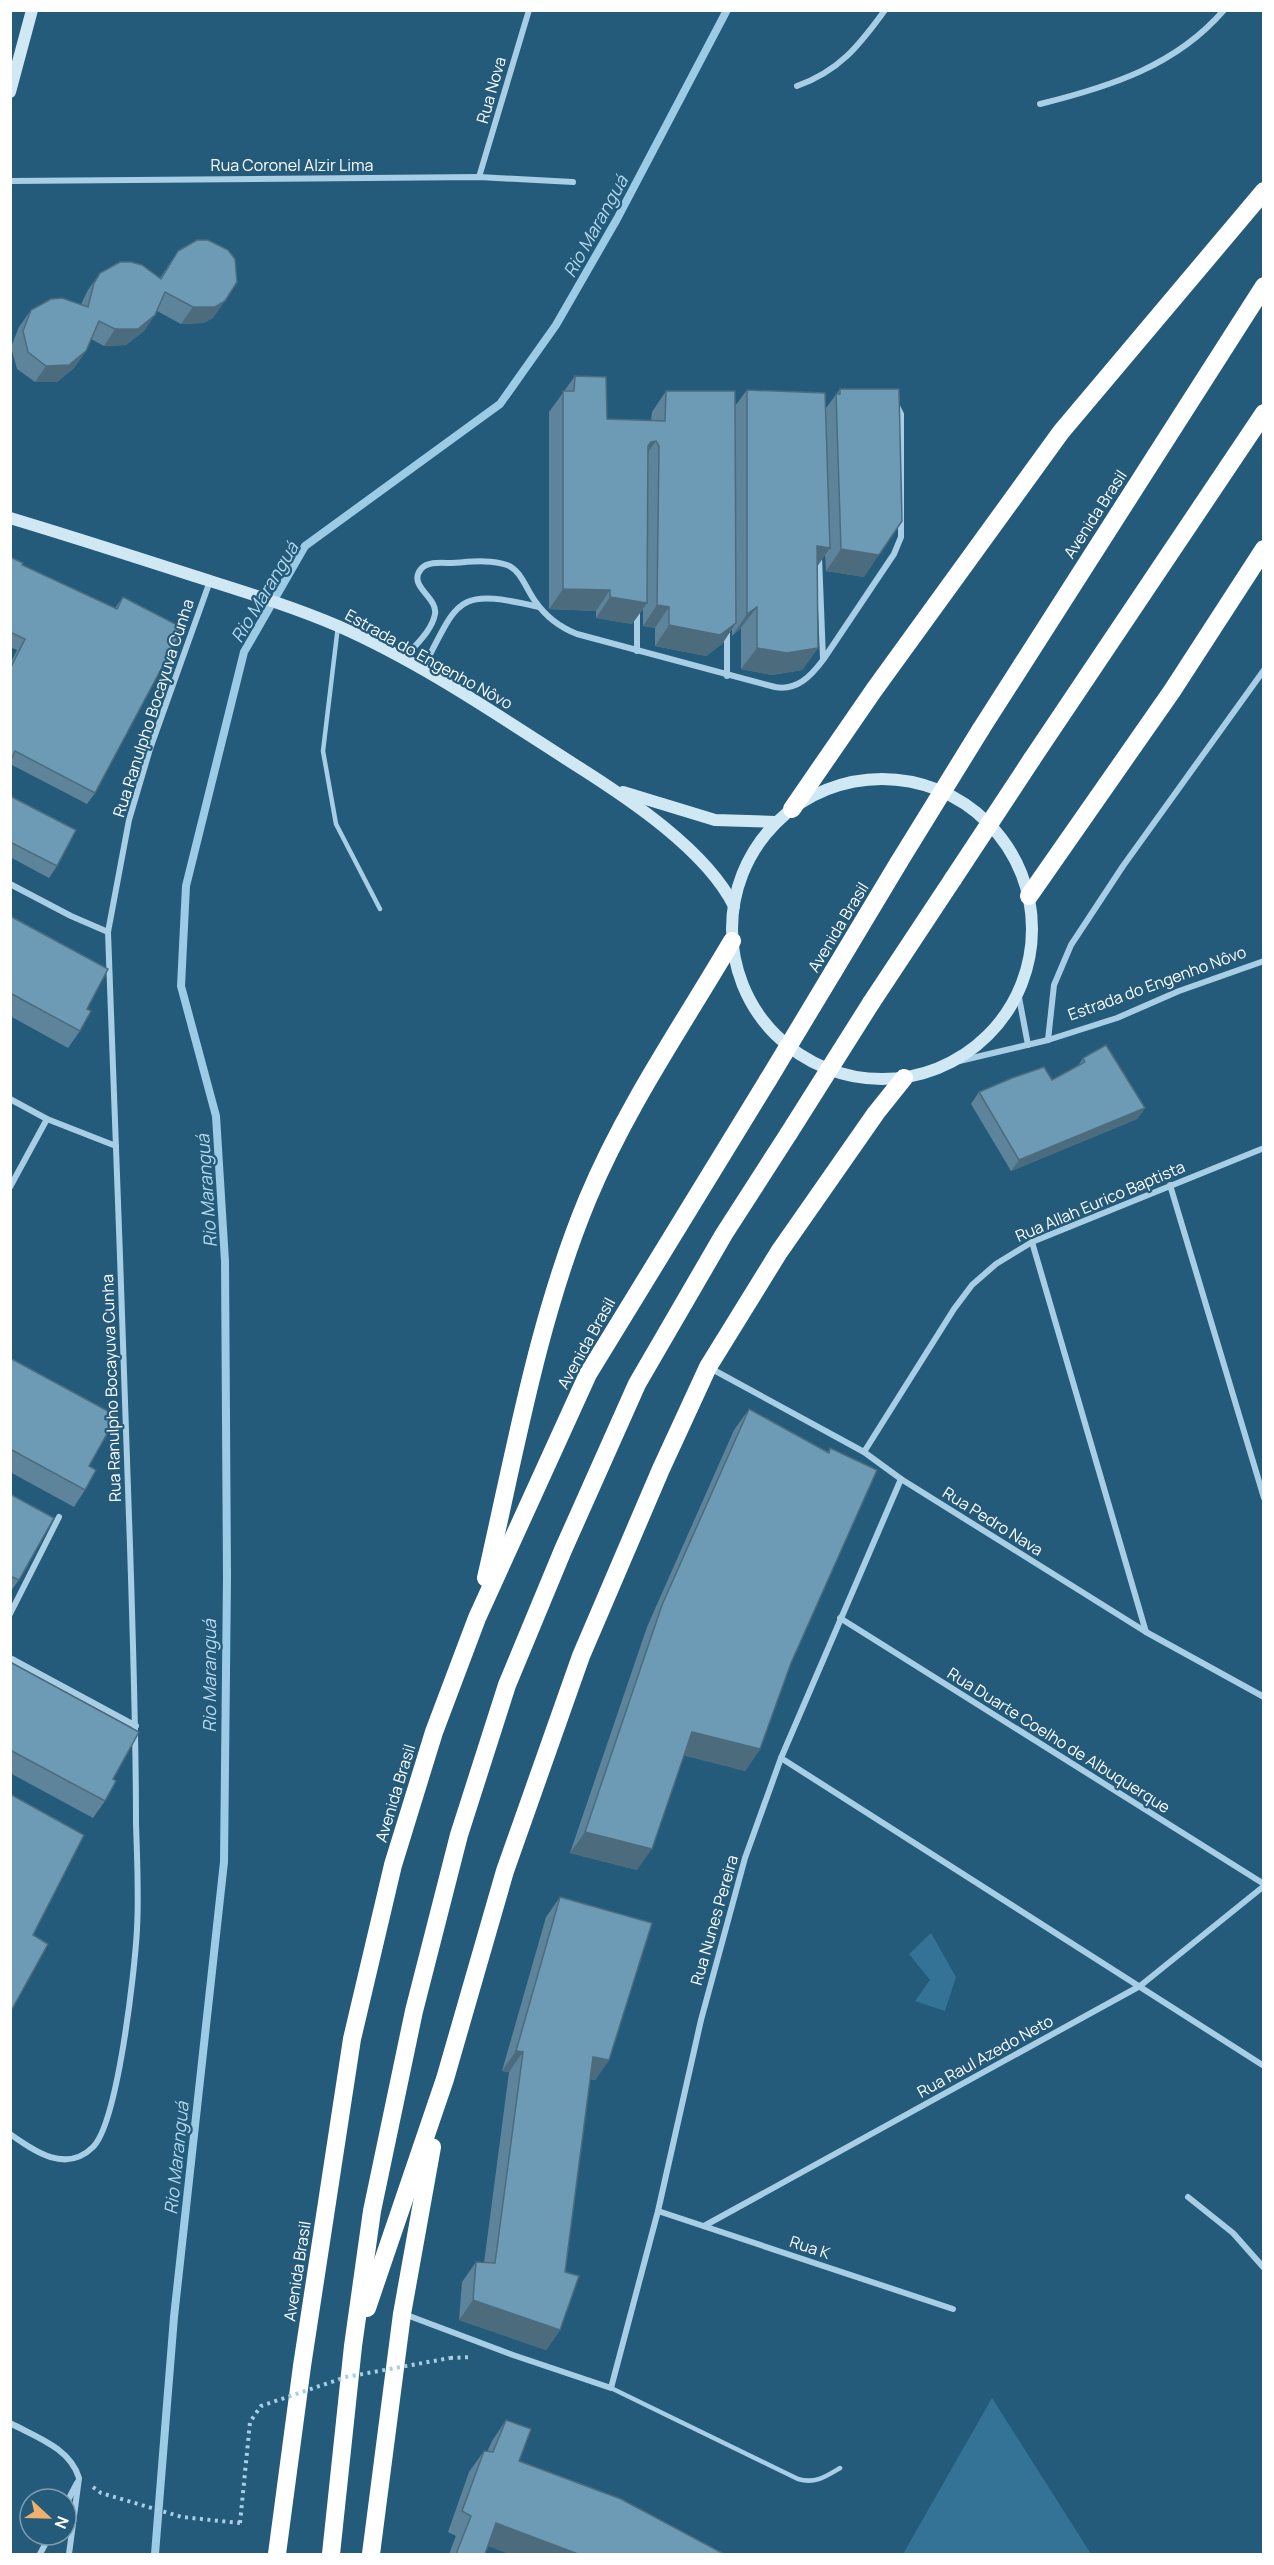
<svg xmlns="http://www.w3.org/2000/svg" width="1274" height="2565" viewBox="0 0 1274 2565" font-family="Manrope,sans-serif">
	<rect width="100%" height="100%" fill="#245a7a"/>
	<g fill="#357396">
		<path d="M 931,1933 L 956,1977 L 945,2011 L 915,2001 L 930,1980 L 909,1954 Z"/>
		<path d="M 992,2398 L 1091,2554 L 903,2554 Z"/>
	</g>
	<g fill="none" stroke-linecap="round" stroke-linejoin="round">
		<path stroke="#9ccbe5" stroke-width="8" d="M 155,2554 L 174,2317 L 224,1862 L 227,1577 L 225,1261 L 216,1116 L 181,986 L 186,886 L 244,652 L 305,546 L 500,404 L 556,325 L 617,219 L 727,10"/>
		<g stroke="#a7cee4" stroke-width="4" stroke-dasharray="3 4.5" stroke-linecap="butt">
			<path d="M 450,2358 L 471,2357"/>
			<path d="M 93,2487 L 101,2493 L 182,2517 L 240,2523"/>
		</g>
		<g stroke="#a7cee4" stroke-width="4.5">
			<path d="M 338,626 L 323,751 L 336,824 L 380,909"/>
			<path d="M 611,2388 L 798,2479 C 815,2484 825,2477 840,2468"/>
		</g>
		<g stroke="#a7cee4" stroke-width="6">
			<path d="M 797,86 C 839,71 859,46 885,10"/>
			<path d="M 1040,104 C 1109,87 1176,66 1224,10"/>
			<path d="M 479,177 L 529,10"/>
			<path d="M 10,181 L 479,177 L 573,182"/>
			<path d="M 819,556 L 823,659"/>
			<path d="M 727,628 L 727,676"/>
			<path d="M 637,651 L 637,609"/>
			<path d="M 404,659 C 415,645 432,631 435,614 C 438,597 407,586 421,569 C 428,561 442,563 452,563 C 469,562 490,559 507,565 C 521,570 526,589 535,601 C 546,617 559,627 577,634 L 775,687 C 797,691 811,676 823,660 L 894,554 L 901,537 L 901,414 L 896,404"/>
			<path d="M 422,670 C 459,600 454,587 539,607"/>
			<path d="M 10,884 L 71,916 L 108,932"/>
			<path d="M 1018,992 L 1028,1045"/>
			<path d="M 1048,1040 L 1054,985 L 1071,945 L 1123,866 L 1264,670"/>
			<path d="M 951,1063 L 1048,1040 L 1117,1018 L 1179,991 L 1264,961"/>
			<path d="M 10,1099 L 47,1119 L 116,1146"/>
			<path d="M 1170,1185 L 1264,1498"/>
			<path d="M 10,1187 L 47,1119"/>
			<path d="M 1032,1242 L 1146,1632"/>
			<path d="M 710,1368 L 864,1452 L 901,1479 L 1146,1632 L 1264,1697"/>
			<path d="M 864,1452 L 954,1309 L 972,1285 L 996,1264 L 1032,1242 L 1264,1148"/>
			<path d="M 10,1614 L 59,1517"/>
			<path d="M 840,1618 L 1264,1884"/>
			<path d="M 10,1658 L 136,1726"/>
			<path d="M 781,1758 L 1264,2066"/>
			<path d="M 10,2134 C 34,2151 66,2174 93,2147 C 118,2122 135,1969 137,1929 C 139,1894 137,1859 136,1823 C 136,1731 133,1639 130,1546 C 123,1341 116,1137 108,932 L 129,820 L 150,749 L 210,581"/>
			<path d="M 1188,2197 L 1233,2233 L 1264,2268"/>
			<path d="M 658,2211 L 953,2309"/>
			<path d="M 704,2226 L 1140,1986 L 1264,1886"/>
			<path d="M 404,2314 L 513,2355 L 611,2388 L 658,2211 L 701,2020 L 745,1858 L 781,1758 L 901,1479"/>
			<path d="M 10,2423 C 36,2437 70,2448 79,2478 L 69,2554"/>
			<path d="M 66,2504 L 77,2483"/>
			<path d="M 40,2554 L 50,2535"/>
		</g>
		<g stroke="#d0e7f4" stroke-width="12">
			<path d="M 10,92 L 32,10"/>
			<path d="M 10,518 C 70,536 129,555 188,574 C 238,590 289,605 338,626 C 422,663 499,716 577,766 C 629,799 706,850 734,906"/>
			<circle cx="882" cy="929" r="150"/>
			<path d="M 623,792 L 715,820 L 776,822"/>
		</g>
		<g stroke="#fff" stroke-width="18">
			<path d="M 981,729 L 1264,286"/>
			<path d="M 1032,759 L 1264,413"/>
			<path d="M 792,809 L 874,690 L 1061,432 L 1264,191"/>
			<path d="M 1029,896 L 1172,691 L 1264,549"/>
			<path d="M 833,972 L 899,862"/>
			<path d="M 871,1003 L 953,879"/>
			<path d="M 486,1578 C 515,1452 538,1318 588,1198 C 626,1107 682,1026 732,941"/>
			<path d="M 367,2308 L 445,2079 L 505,1871 L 581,1656 L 661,1469 L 708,1367 L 779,1252 L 876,1113 L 904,1078"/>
			<path d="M 277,2554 L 302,2366 L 352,2039 L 393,1865 L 434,1732 L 477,1618 L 588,1374 L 768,1080"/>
			<path d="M 331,2554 L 353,2346 L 372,2211 L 414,2011 L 459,1835 L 507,1685 L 563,1550 L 637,1384 L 724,1234 L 789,1133"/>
			<path d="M 371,2554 L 402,2314 L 432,2147"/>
		</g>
		<path stroke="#a7cee4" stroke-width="4" stroke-dasharray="3 4.5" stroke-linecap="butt" d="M 240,2523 L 250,2422 L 261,2406 L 346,2377 L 450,2358"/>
		<g stroke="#fff" stroke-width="18">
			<path d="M 899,862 L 981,729"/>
			<path d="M 953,879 L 1032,759"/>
			<path d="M 768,1080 L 833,972"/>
			<path d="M 789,1133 L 871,1003"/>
		</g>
	</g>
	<g fill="#5e849b">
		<path d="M 178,251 L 213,318 L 203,323 L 181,324 L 157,311 L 144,331 L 126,345 L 104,346 L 91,339 L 86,351 L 74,368 L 57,382 L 35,382 L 17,369 L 11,347 L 19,327 L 31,310 L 81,305 L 83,300 L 88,290 L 100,273 L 160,278 Z"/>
		<path d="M 575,376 L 607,419 L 651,420 L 652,412 L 666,391 L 735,406 L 747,390 L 826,408 L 840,389 L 864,577 L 826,571 L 825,555 L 817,567 L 818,648 L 802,670 L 772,675 L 741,669 L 741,628 L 732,636 L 732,629 L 722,644 L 706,656 L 655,646 L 655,628 L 643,626 L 643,609 L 632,624 L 596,618 L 596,611 L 549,609 L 549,412 Z"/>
		<path d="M 10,557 L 22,565 L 115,608 L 123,597 L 95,793 L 87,804 L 10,764 L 10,664 L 17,650 L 10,647 Z"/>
		<path d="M 10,796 L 57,866 L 49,878 L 10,857 Z"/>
		<path d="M 10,916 L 87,1009 L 80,1031 L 68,1048 L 10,1016 Z"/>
		<path d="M 1083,1058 L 1145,1108 L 1137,1119 L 1011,1171 L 971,1104 L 979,1092 L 1052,1080 L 1078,1066 Z"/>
		<path d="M 10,1358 L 89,1466 L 85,1490 L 74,1507 L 10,1472 Z"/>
		<path d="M 749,1409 L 828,1452 L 830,1448 L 791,1663 L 760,1749 L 745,1771 L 684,1755 L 637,1870 L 570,1853 L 647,1627 L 734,1430 Z"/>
		<path d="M 10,1494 L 19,1580 L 10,1592 Z"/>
		<path d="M 10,1662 L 113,1779 L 105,1801 L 93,1818 L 10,1773 Z"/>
		<path d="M 560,1897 L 609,2060 L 595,2080 L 590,2079 L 565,2272 L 560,2330 L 546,2350 L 459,2320 L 462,2282 L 476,2262 L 484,2263 L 509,2072 L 502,2071 L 546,1917 Z"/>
		<path d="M 506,2420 L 488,2546 L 485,2554 L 449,2554 L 456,2536 L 448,2532 L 469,2472 L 484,2451 L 487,2452 L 492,2441 Z"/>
	</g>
	<g fill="#4c6c7e">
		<path d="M 225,301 L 213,318 L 203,323 L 181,324 L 193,307 Z"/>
		<path d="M 155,315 L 144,331 L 126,345 L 104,346 L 115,329 Z"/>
		<path d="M 86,351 L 74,368 L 57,382 L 35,382 L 46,366 Z"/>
		<path d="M 656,441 L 641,462 L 651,442 Z"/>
		<path d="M 817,546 L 830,548 L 815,569 Z"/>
		<path d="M 841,549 L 879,555 L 864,577 L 826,571 Z"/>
		<path d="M 563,589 L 610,590 L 596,611 L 549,609 Z"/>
		<path d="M 610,597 L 647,603 L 632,624 L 596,618 Z"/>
		<path d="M 657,605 L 669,607 L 655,628 L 643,626 Z"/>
		<path d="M 757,607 L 741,628 L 732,636 L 747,614 Z"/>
		<path d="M 736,623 L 722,644 L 706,656 L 655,646 L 669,625 Z"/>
		<path d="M 757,648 L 818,648 L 802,670 L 772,675 L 741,669 Z"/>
		<path d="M 1145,1108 L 1137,1119 L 1011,1171 L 1019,1160 Z"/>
		<path d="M 692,1732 L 760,1749 L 745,1771 L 677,1754 Z"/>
		<path d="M 585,1832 L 652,1849 L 637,1870 L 570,1853 Z"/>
		<path d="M 516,2051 L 523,2052 L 509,2072 L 502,2071 Z"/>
		<path d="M 593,2057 L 609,2060 L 595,2080 L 579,2077 Z"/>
		<path d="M 473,2300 L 560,2330 L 546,2350 L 459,2320 Z"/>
		<path d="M 496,2523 L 578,2554 L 509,2554 L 482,2544 Z"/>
	</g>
	<g fill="#6d9ab4" stroke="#4c6c7e" stroke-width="1.5">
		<path d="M 197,240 L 208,240 L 228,250 L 235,259 L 237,282 L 225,301 L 215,307 L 193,307 L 165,292 L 155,315 L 138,329 L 115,329 L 99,321 L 86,351 L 69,365 L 46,366 L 28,352 L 23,331 L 31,310 L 51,299 L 62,298 L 88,307 L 94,283 L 100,273 L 120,262 L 131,262 L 142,265 L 161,279 L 178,251 Z"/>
		<path d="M 575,376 L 606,377 L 607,419 L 665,421 L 666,391 L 735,391 L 736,623 L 720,635 L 669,625 L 669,607 L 657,605 L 659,446 L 656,441 L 651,442 L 648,446 L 647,603 L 610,597 L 610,590 L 563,589 L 563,391 L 574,391 Z"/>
		<path d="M 840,389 L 899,389 L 902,521 L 879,555 L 841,549 L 836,394 L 840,394 Z"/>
		<path d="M 747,390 L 825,393 L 830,548 L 817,546 L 818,648 L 787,653 L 757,648 L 757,607 L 747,614 Z"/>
		<path d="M 10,557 L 23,563 L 22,565 L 117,609 L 123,597 L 183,628 L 95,793 L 15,751 L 10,762 L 10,669 L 25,639 L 10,632 Z"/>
		<path d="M 10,796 L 76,830 L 57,866 L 10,842 Z"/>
		<path d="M 10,916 L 108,969 L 87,1009 L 91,1011 L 80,1031 L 10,993 Z"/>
		<path d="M 1106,1045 L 1145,1108 L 1019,1160 L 979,1092 L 1012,1078 L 1044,1067 L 1052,1080 L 1085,1062 L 1083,1058 Z"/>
		<path d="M 10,1358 L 117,1416 L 89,1466 L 96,1470 L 85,1490 L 10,1449 Z"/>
		<path d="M 749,1409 L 829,1453 L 830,1448 L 877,1470 L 791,1663 L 760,1749 L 692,1732 L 652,1849 L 585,1832 L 662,1605 Z"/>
		<path d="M 10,1494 L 54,1518 L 19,1580 L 10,1576 Z"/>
		<path d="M 10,1662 L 139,1732 L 113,1779 L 116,1781 L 105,1801 L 10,1750 Z"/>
		<path d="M 10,1794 L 84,1835 L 33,1935 L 48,1944 L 11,2011 Z"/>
		<path d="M 560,1897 L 652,1923 L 609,2060 L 593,2057 L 565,2272 L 579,2276 L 560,2330 L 473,2300 L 476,2262 L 495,2263 L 523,2052 L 516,2051 Z"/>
		<path d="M 506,2420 L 531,2429 L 519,2461 L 621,2499 L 724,2554 L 578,2554 L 496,2523 L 485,2554 L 456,2554 L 471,2516 L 462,2511 L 484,2451 L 493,2452 Z"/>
	</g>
	<g text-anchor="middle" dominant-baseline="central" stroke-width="4.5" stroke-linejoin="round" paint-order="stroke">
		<g font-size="16" fill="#fff" stroke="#245a7a">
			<text transform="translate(491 90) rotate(-74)">Rua Nova</text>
			<text x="292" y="165">Rua Coronel Alzir Lima</text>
			<text transform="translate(1095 514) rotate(-57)">Avenida Brasil</text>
			<text transform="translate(429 659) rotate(29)">Estrada do Engenho Nôvo</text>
			<text transform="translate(153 708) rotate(-72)">Rua Ranulpho Bocayuva Cunha</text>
			<text transform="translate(838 927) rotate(-59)">Avenida Brasil</text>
			<text transform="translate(1157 983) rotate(-20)">Estrada do Engenho Nôvo</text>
			<text transform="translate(1100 1201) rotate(-23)">Rua Allah Eurico Baptista</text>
			<text transform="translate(586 1343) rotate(-61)">Avenida Brasil</text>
			<text transform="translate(111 1388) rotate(-92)">Rua Ranulpho Bocayuva Cunha</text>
			<text transform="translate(993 1521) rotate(32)">Rua Pedro Nava</text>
			<text transform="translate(1059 1740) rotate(32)">Rua Duarte Coelho de Albuquerque</text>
			<text transform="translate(395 1793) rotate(-73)">Avenida Brasil</text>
			<text transform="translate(714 1920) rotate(-74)">Rua Nunes Pereira</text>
			<text transform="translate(985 2056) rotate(-29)">Rua Raul Azedo Neto</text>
			<text transform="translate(810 2247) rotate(18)">Rua K</text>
			<text transform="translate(297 2271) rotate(-81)">Avenida Brasil</text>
		</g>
		<g font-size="18" font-style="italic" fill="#b2d8ec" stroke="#245a7a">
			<text transform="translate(595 226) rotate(-61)">Rio Maranguá</text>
			<text transform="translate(264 592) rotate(-59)">Rio Maranguá</text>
			<text transform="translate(206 1191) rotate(-94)">Rio Maranguá</text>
			<text transform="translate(209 1676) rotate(-90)">Rio Maranguá</text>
			<text transform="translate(176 2158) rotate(-84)">Rio Maranguá</text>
		</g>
	</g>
	<rect width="1274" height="2565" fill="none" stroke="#ffffff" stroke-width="24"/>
	<g transform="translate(48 2517) rotate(112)"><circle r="28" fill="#245a7a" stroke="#7c9caf" stroke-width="1.5"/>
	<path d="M0-4.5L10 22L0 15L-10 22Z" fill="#eeb06b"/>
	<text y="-9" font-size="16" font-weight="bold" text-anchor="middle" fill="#ffffff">N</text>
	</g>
</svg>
